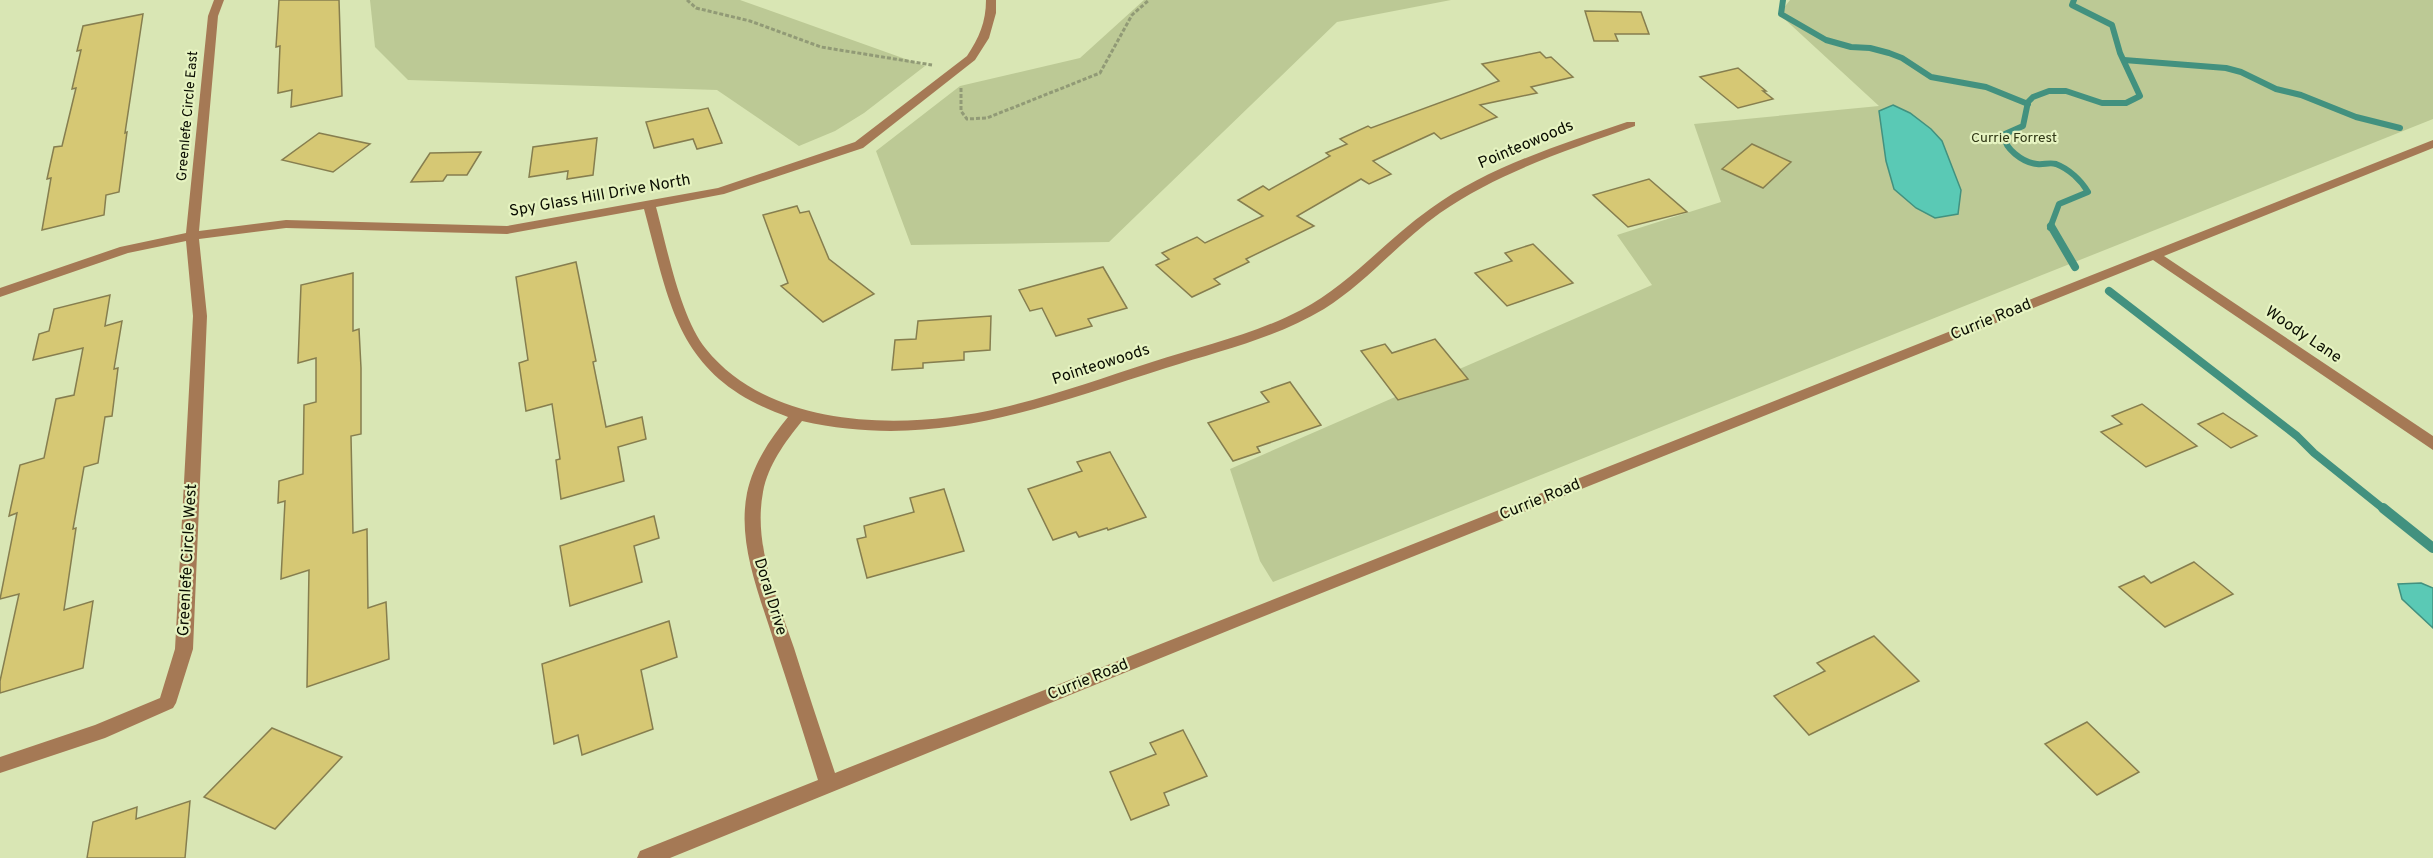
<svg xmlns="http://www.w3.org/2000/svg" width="2433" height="858" viewBox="0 0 2433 858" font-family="Overpass,sans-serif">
	<rect width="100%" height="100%" fill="#d9e6b4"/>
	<g fill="#bcc995">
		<path d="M 370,0 L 740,0 L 925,66 L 864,113 L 835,131 L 799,146 L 717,90 L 408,80 L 375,47 Z"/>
		<path d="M 1144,0 L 1451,0 L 1337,22 L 1109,242 L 911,245 L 876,151 L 960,86 L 1080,58 Z"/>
		<path d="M 1790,0 L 2433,0 L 2433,119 L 1273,582 L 1260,561 L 1230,469 L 1652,285 L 1617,235 L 1721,202 L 1694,124 L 1879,106 L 1779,14 Z"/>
	</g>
	<g fill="#5ac9b5" stroke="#42917f" stroke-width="1.5">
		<path d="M 1893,105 L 1910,113 L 1931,129 L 1942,141 L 1961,190 L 1958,214 L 1935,218 L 1916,208 L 1894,189 L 1886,161 L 1879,111 Z"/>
		<path d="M 2421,583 L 2433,588 L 2433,628 L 2402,599 L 2398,584 Z"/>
	</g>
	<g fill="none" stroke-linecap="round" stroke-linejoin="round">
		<g stroke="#42917f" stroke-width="6">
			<path d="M 1783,0 L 1781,14 L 1826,40 L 1851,47 L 1870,48 L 1889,53 L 1902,58 L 1931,77 L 1986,87 L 2028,104"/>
			<path d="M 2124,60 L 2226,68 L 2241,72 L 2276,89 L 2301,95 L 2356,117 L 2400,128"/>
			<path d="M 2050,228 L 2059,204 L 2088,192 C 2081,180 2069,169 2056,164 C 2049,162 2044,165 2037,164 C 2024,163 2002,148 2005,134 L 2023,126 L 2028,102 L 2033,97 L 2049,91 L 2066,91 L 2102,103 L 2126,103 L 2140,96 L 2120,53 L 2112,25 L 2072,5 L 2074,0"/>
		</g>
		<g stroke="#42917f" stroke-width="8">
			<path d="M 2051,226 L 2075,267"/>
			<path d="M 2109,291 L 2297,436 L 2314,453 L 2385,510"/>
		</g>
		<path stroke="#42917f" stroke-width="10" d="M 2383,508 L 2433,548"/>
	</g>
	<g fill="#d6c874" stroke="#867e4f" stroke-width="1.5">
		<path d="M 279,0 L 339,0 L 342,96 L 291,107 L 292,90 L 278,93 L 280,46 L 276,47 Z"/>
		<path d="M 1585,11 L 1641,12 L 1649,34 L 1615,34 L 1618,41 L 1594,41 Z"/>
		<path d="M 143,14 L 125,133 L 127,132 L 119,192 L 106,195 L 104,215 L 42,230 L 51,178 L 47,179 L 54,147 L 62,146 L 76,88 L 72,89 L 81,50 L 77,51 L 83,26 Z"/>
		<path d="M 1540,52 L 1546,58 L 1551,57 L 1573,77 L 1531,87 L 1537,93 L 1480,105 L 1497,117 L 1441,139 L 1434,133 L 1373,161 L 1391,174 L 1369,184 L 1361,179 L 1297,216 L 1314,226 L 1246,259 L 1249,262 L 1214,279 L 1220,284 L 1192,297 L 1156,265 L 1169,259 L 1162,253 L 1197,237 L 1205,243 L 1263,216 L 1238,200 L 1263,186 L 1269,190 L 1330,156 L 1326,153 L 1347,144 L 1340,139 L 1368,126 L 1371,128 L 1499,81 L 1482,64 Z"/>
		<path d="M 1738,68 L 1766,91 L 1763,91 L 1773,99 L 1738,108 L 1700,77 Z"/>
		<path d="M 708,108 L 722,143 L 697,149 L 693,139 L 654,148 L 646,122 Z"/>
		<path d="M 319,133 L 370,144 L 333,172 L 282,160 Z"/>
		<path d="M 597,138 L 593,175 L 567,179 L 568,171 L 529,177 L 533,147 Z"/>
		<path d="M 1752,144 L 1791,162 L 1763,188 L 1722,169 Z"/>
		<path d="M 481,152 L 467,175 L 447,175 L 443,181 L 411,182 L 430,153 Z"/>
		<path d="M 1649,179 L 1687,212 L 1628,227 L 1593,195 Z"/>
		<path d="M 797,206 L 800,213 L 809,211 L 829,259 L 874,294 L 823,322 L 781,286 L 788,283 L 763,215 Z"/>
		<path d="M 1533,244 L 1573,283 L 1507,306 L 1475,273 L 1512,261 L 1505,253 Z"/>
		<path d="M 576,262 L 596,361 L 593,362 L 606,427 L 642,417 L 646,439 L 618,447 L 624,481 L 561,499 L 556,460 L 560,459 L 552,404 L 526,411 L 519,363 L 528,360 L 516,277 Z"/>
		<path d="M 1103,267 L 1127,308 L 1088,319 L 1092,326 L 1056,336 L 1042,308 L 1030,311 L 1019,290 Z"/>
		<path d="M 353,273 L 353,331 L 359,329 L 361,368 L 361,434 L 351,436 L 353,533 L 367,529 L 368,608 L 386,602 L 389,659 L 307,687 L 309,570 L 281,579 L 285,501 L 278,503 L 279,481 L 303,474 L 304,405 L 316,402 L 316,358 L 298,363 L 301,285 Z"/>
		<path d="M 110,295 L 105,326 L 122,321 L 114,369 L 118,368 L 112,416 L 105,417 L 98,463 L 84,467 L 73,529 L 76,528 L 64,610 L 93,601 L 83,668 L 0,693 L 0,681 L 19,594 L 0,599 L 17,513 L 9,516 L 20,465 L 44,458 L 56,399 L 74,395 L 83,348 L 33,360 L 39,334 L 49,331 L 54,309 Z"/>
		<path d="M 991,316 L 990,350 L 964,352 L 964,360 L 923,363 L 923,368 L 892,370 L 895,340 L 916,339 L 918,321 Z"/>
		<path d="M 1435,339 L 1468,379 L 1398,400 L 1361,351 L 1385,344 L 1392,353 Z"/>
		<path d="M 1290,382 L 1321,425 L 1257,447 L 1260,452 L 1233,461 L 1208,423 L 1269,402 L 1261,392 Z"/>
		<path d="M 2142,404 L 2197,446 L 2146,467 L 2101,432 L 2122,424 L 2112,416 Z"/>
		<path d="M 2223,413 L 2257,436 L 2231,448 L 2198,424 Z"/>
		<path d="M 1110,452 L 1146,517 L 1108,530 L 1107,528 L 1079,537 L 1076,532 L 1053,540 L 1028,489 L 1082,471 L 1077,462 Z"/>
		<path d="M 944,489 L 964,551 L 867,578 L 857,539 L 866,537 L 864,526 L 914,512 L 910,498 Z"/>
		<path d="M 654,516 L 659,538 L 634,546 L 642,582 L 570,606 L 560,546 Z"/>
		<path d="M 2194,562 L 2233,594 L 2165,627 L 2119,587 L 2144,576 L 2151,583 Z"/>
		<path d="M 669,621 L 677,657 L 641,670 L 653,729 L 582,755 L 578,735 L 554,744 L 542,664 Z"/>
		<path d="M 1874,636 L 1919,681 L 1809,735 L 1774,696 L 1825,671 L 1817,663 Z"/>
		<path d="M 2087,722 L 2139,772 L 2097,795 L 2045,744 Z"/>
		<path d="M 272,728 L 342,757 L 275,829 L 204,797 Z"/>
		<path d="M 1183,730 L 1207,776 L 1164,793 L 1169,805 L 1131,820 L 1110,772 L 1156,754 L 1150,743 Z"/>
		<path d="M 190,801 L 185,858 L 87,858 L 93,822 L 137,807 L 136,819 Z"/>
	</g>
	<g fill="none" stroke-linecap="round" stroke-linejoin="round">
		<g stroke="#919a76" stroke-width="3" stroke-dasharray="4 2" stroke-linecap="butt">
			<path d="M 687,0 L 696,8 L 750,21 L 821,47 L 932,65"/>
			<path d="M 961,88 L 961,111 L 967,119 L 987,118 L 1100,73 L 1132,15 L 1149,0"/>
		</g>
		<path fill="#a57955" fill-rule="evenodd" d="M 214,0 L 224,0 L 218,16 L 199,231 L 286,220 L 507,226 L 718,188 L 855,142 L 967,56 C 979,38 986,22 986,0 L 996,0 L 996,13 L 989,38 L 975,60 L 863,148 L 724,194 L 656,207 C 667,247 680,317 706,349 C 772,431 908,430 1001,408 C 1053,396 1102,378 1152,362 C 1202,346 1255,334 1301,310 C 1350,284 1385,241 1430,209 C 1488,167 1559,145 1627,122 L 1635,122 L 1635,126 C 1568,150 1499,172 1440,213 C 1399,242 1367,282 1324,309 C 1276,338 1219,351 1166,368 C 1042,407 935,451 802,421 C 785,442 768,465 763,492 C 753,545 777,598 794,648 C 807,690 821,731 835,773 L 2433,140 L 2433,148 L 2164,256 L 2433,436 L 2433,450 L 2153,260 L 1242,625 L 670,858 L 637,858 L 640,851 L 818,780 C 804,735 790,690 775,645 C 760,596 737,544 747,493 C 753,464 770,439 788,417 C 678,378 671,309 644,209 L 507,234 L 286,228 L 199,239 L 207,316 L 193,649 L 176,703 L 173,708 L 105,738 L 0,773 L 0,757 L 95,725 L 160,698 L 175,649 L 193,316 L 186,241 L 128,253 L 0,297 L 0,288 L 120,247 L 186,233 L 208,16 Z"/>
	</g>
	<g text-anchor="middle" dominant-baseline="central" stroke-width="4.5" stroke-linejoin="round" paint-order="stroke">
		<g font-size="14" fill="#0a0d01" stroke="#e6f3c1">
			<text transform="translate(188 116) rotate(-85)">Greenlefe Circle East</text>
		</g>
		<g font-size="14" fill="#2f3614" stroke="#e6f3c1">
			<text x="2014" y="138">Currie Forrest</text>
		</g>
		<g font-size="16" fill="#0a0d01" stroke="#e6f3c1">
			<text transform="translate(1526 145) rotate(-23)">Pointeowoods</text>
			<text transform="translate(600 196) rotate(-10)">Spy Glass Hill Drive North</text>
			<text transform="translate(1991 320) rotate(-22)">Currie Road</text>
			<text transform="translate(2303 335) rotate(34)">Woody Lane</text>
			<text transform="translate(1101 365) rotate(-18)">Pointeowoods</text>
			<text transform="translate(1540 500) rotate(-22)">Currie Road</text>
			<text transform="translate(188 560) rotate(-87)">Greenlefe Circle West</text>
			<text transform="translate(770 597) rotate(73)">Doral Drive</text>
			<text transform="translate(1088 680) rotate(-22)">Currie Road</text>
		</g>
	</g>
</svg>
